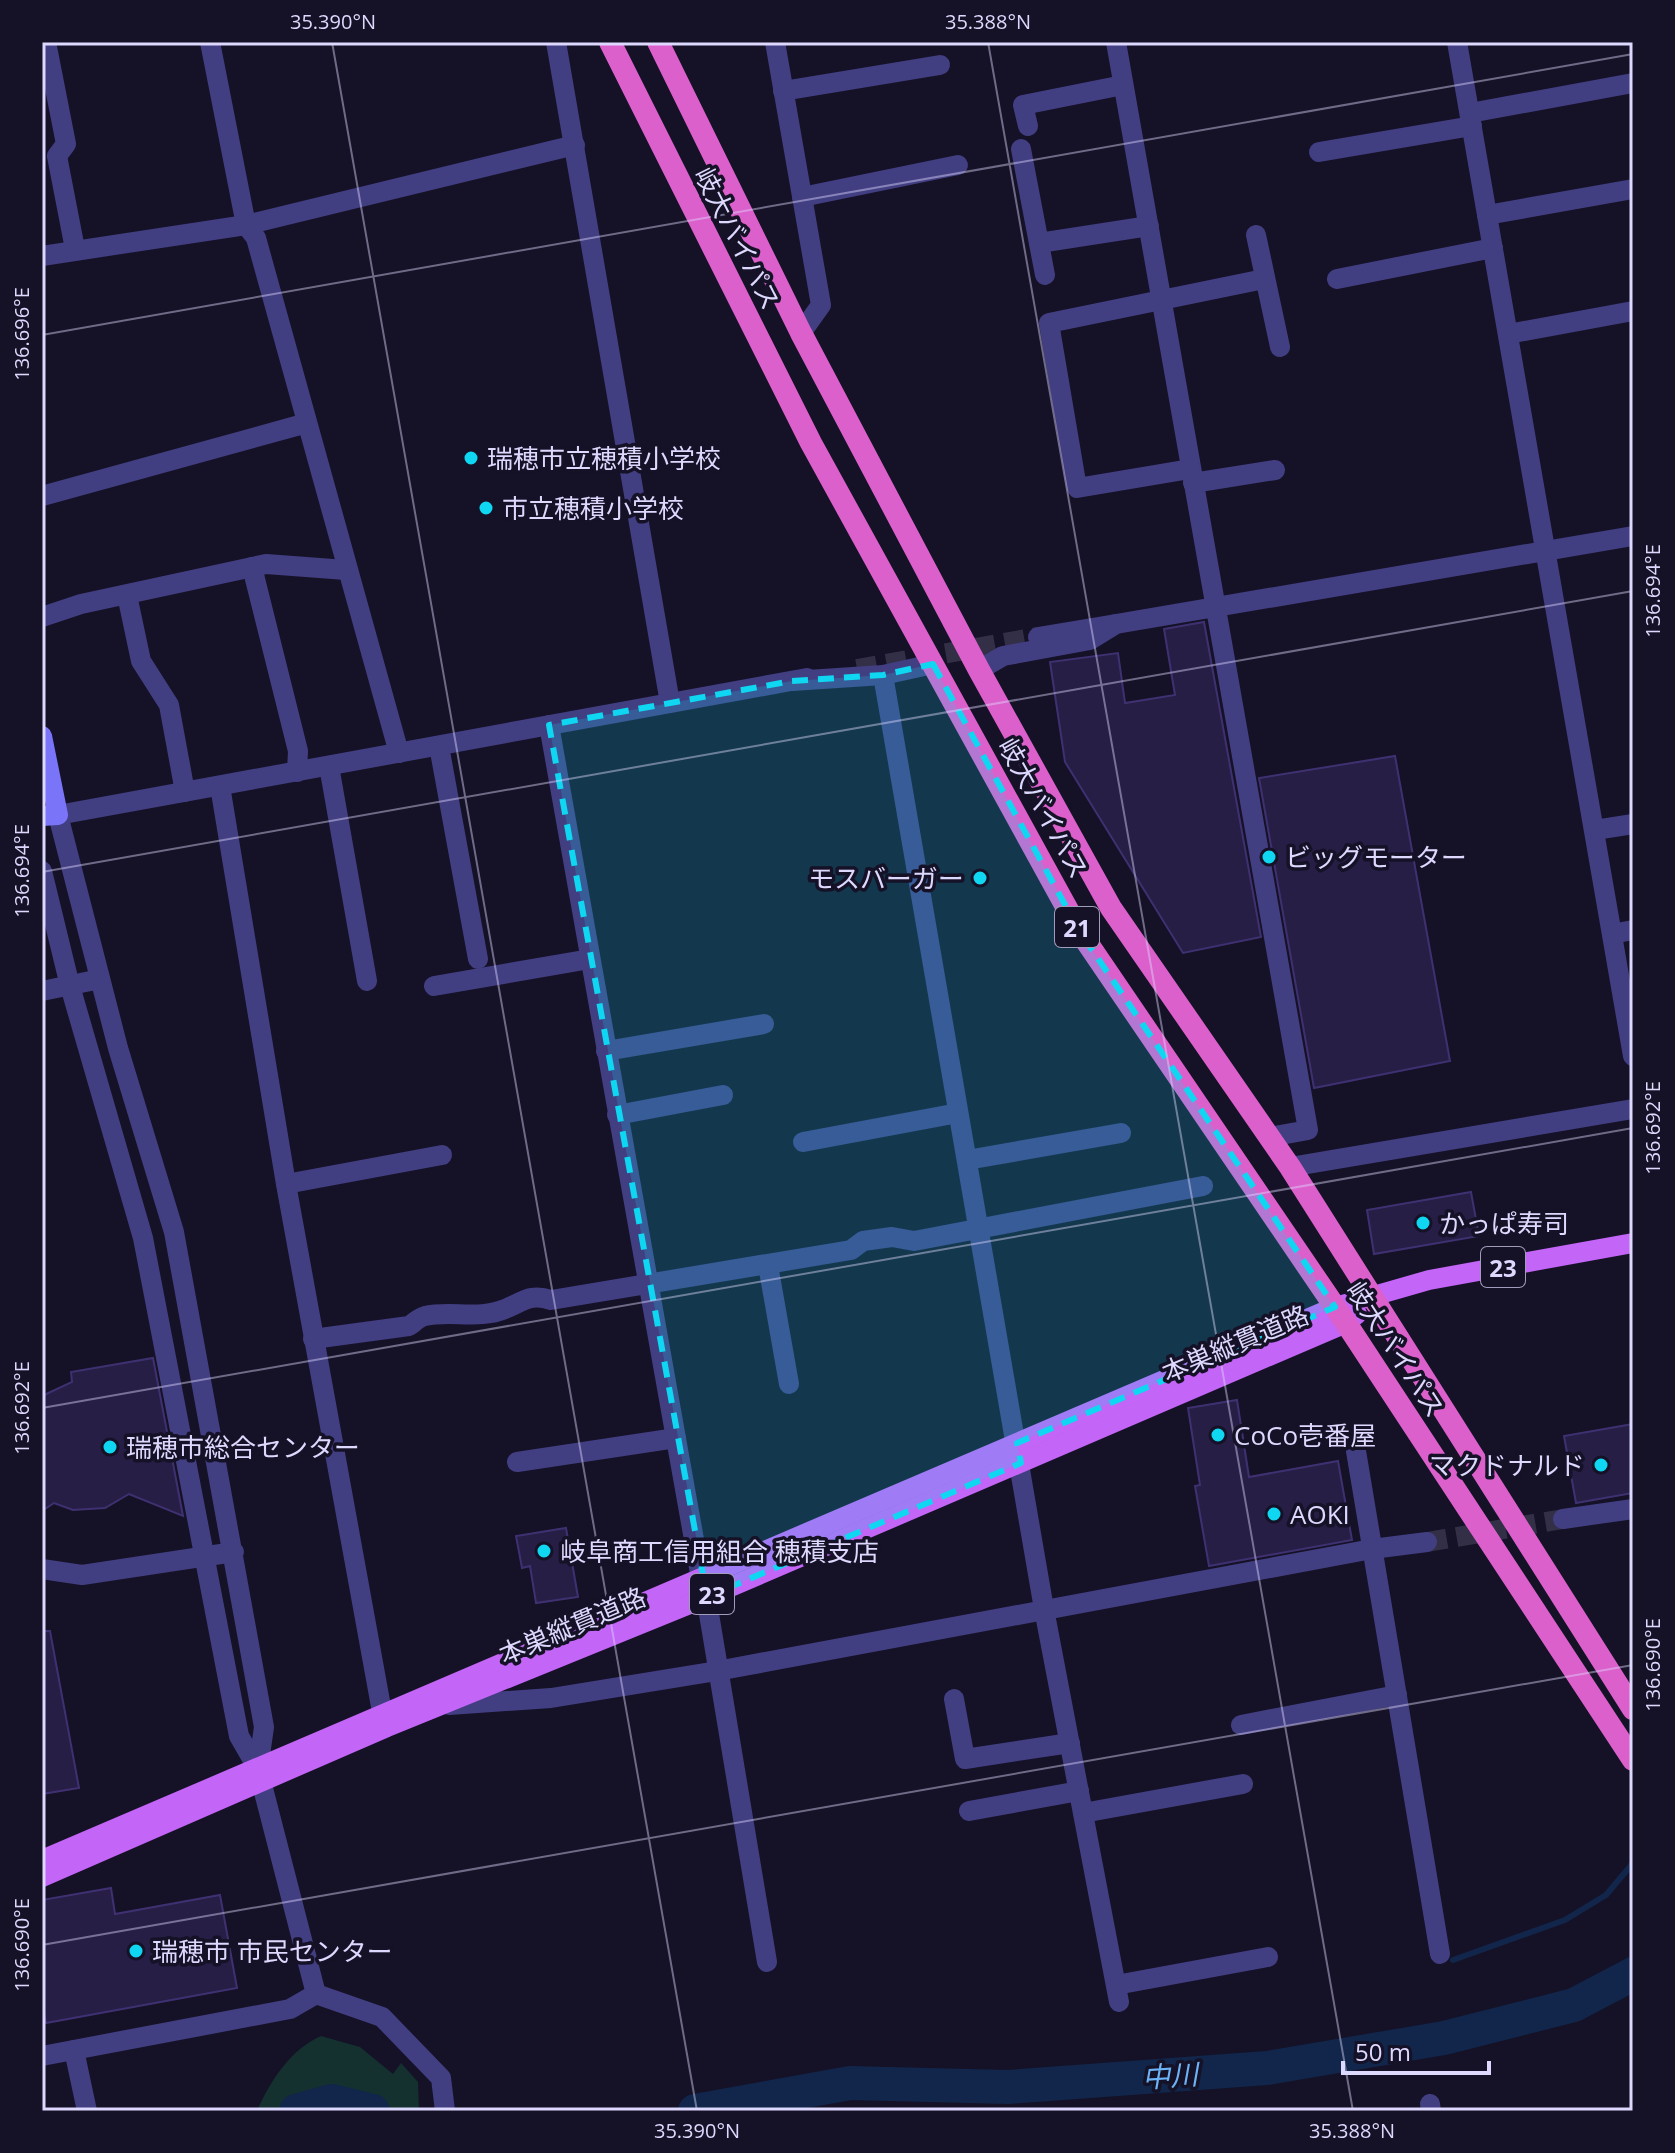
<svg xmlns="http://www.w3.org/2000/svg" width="1675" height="2153" viewBox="0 0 1675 2153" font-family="'Open Sans','Noto Sans JP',sans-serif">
	<rect width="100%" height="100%" fill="#151126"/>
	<path fill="#14302f" d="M 321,2036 L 360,2047 L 393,2074 L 401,2063 L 418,2082 L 419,2111 L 257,2111 C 270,2081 291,2049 321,2036 Z"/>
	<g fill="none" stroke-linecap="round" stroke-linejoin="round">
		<path stroke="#11264a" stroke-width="6" d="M 1453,1960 L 1565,1920 L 1606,1895 L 1633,1863"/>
		<g stroke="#11264a" stroke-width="34">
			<path d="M 296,2111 L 332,2101 L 373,2111"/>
			<path d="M 695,2111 L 850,2083 L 1008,2087 L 1267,2068 L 1444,2038 L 1574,2005 L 1633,1974"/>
		</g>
	</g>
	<g fill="#271e46" stroke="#3f3171" stroke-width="2">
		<path d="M 1204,622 L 1261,937 L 1183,953 L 1065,762 L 1050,662 L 1118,653 L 1125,703 L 1175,695 L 1164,629 Z"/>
		<path d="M 1395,756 L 1450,1061 L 1314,1088 L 1259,778 Z"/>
		<path d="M 1471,1192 L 1479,1236 L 1374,1254 L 1367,1210 Z"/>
		<path d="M 153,1358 L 183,1516 L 129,1494 L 105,1508 L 73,1510 L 54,1503 L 42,1511 L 42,1396 L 72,1382 L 71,1372 Z"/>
		<path d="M 1237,1400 L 1249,1477 L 1338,1461 L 1352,1540 L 1209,1566 L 1195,1486 L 1200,1485 L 1188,1408 Z"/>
		<path d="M 1633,1424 L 1633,1493 L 1576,1503 L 1564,1436 Z"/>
		<path d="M 566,1528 L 578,1597 L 536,1603 L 530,1566 L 522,1568 L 516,1536 Z"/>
		<path d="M 42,1631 L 50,1631 L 79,1788 L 42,1794 Z"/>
		<path d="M 111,1888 L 115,1914 L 220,1895 L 237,1988 L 46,2023 L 42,2002 L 42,1900 Z"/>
	</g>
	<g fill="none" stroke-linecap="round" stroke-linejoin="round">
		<g stroke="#332f46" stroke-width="20" stroke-dasharray="20 10" stroke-linecap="butt">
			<path d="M 857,669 L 1038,637"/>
			<path d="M 1427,1542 L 1563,1519"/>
		</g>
		<g stroke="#423e82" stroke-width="20">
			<path d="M 46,42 L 66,144 L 57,156 L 75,249"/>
			<path d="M 210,42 L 246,225 L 256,238 L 399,753"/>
			<path d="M 556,42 L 670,703"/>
			<path d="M 775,42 L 821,305 L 801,333"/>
			<path d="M 1116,42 L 1308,1130 L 1270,1137"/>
			<path d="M 1457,42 L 1633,1056"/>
			<path d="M 783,91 L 940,65"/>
			<path d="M 1470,113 L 1633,83"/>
			<path d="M 1028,126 L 1023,105 L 1123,85"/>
			<path d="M 1021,149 L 1045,275"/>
			<path d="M 1319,152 L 1472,126"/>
			<path d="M 802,197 L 958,165"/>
			<path d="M 1487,215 L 1633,189"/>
			<path d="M 1256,235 L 1280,347"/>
			<path d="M 1039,243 L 1149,226"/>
			<path d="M 42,256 L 246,225 L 575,145"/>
			<path d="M 1337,279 L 1493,248"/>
			<path d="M 1508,334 L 1633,311"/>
			<path d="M 1190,469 L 1077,488 L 1049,323 L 1264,279"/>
			<path d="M 1193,483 L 1275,470"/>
			<path d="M 42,496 L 307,423"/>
			<path d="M 252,567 L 298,751 L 297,772"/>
			<path d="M 127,595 L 141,661 L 169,705 L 185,792"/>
			<path d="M 42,617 L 81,604 L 266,564 L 346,570"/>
			<path d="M 1038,637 L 1116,624"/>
			<path d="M 883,675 L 1044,1609 L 1119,2002"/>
			<path d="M 549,725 L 701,1579"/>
			<path d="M 439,746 L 478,959"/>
			<path d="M 329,766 L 367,981"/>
			<path d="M 220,786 L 286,1184 L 382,1712"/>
			<path d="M 1595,830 L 1633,824"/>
			<path d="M 42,871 L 70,986 L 143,1238 L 239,1736 L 258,1769"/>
			<path d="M 1612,934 L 1633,930"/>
			<path d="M 434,986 L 590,959"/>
			<path d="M 606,1051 L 764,1024"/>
			<path d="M 617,1115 L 723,1095"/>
			<path d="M 803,1142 L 958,1113"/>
			<path d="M 967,1160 L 1121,1133"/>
			<path d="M 1290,1167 L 1633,1109"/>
			<path d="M 286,1184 L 442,1155"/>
			<path d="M 768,1265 L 789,1384"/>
			<path d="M 313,1339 L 409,1326 C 415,1322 418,1318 425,1316 C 450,1310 479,1320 505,1309 C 523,1302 530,1293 551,1300 L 851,1250 L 863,1241 L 892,1237 L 914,1241 L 1203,1186"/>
			<path d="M 1356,1451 L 1440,1954"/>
			<path d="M 517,1462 L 676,1438"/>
			<path d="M 1563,1519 L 1633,1509"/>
			<path d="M 704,1584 L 767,1962"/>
			<path d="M 954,1699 L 965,1759 L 1070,1743"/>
			<path d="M 449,1705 L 551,1698 L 717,1671 L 1372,1549 L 1427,1542"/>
			<path d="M 1241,1725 L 1397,1695"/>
			<path d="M 258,1769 L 264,1727 L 174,1232 L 118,1048 L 58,815 L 807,678"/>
			<path d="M 969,1811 L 1079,1791"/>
			<path d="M 1083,1813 L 1243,1784"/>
			<path d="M 1116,1985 L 1268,1957"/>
			<path d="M 74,2050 L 87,2111"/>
			<path d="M 42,2056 L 290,2009 L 316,1994 L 382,2017 L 441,2078 L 445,2111"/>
			<path d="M 1430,2104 L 1431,2111"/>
		</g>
		<g stroke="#423e82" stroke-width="20">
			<path d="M 979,670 L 1003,656 L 1090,640 L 1116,624 L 1633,536"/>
			<path d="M 792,681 L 883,675 L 933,664"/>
			<path d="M 42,991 L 100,979"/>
			<path d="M 42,1569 L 82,1575 L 234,1552"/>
			<path d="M 258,1769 L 316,1994"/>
		</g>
		<path stroke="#7a74f8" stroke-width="20" d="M 42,736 L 58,815 L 42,816"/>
		<g stroke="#c365f7" stroke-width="20">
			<path d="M 42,1860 L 1335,1307 L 1429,1280 L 1633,1243"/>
			<path d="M 42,1877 L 387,1727 L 707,1597 L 1346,1323 L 1357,1314"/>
		</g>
		<g stroke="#dc60cc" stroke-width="22">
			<path d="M 610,42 L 811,443 L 1080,932 L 1346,1323 L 1633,1760"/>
			<path d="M 658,42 L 801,333 L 979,670 L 1111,908 L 1290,1167 L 1633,1709"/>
		</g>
	</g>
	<path fill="#0fd7f2" fill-opacity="0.2" stroke="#0fd7f2" stroke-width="6" stroke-dasharray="16 10" stroke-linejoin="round" d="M 933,664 L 1080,932 L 1335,1307 L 1017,1443 L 1021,1463 L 707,1597 L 549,725 L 792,681 L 883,675 Z"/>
	<path fill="none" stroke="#ddd8fd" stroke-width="2" stroke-opacity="0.45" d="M 332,42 L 697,2111M 988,42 L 1353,2111M 42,335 L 1633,54M 42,872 L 1633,591M 42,1408 L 1633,1128M 42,1945 L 1633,1665"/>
	<g fill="#0fd7f2" stroke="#151126" stroke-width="3">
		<circle cx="471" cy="458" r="8"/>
		<circle cx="486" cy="508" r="8"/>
		<circle cx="1269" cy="857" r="8"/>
		<circle cx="980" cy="878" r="8"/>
		<circle cx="1423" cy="1223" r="8"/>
		<circle cx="1218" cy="1435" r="8"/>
		<circle cx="110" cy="1447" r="8"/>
		<circle cx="1601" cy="1465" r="8"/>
		<circle cx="1274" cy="1514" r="8"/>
		<circle cx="544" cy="1551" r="8"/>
		<circle cx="136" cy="1951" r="8"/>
	</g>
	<g text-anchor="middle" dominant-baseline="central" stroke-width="7" stroke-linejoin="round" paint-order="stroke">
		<g fill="#151126" stroke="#a19cbc" stroke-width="2">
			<rect x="1055" y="907" width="44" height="40" rx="6"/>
			<rect x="1481" y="1247" width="44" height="40" rx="6"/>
			<rect x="690" y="1574" width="44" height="40" rx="6"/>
		</g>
		<g font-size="24" font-weight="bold" fill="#ddd8fd">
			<text x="1077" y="927">21</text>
			<text x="1503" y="1267">23</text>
			<text x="712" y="1594">23</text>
		</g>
		<g font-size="26" fill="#ddd8fd" stroke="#151126">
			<text transform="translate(738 238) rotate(63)">岐大バイパス</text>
			<text transform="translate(1044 808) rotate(61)">岐大バイパス</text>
			<text transform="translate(1235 1343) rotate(-23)">本巣縦貫道路</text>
			<text transform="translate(1396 1349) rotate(57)">岐大バイパス</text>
			<text transform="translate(572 1625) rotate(-23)">本巣縦貫道路</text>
		</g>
		<g font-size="26" fill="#ddd8fd" stroke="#151126" text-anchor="start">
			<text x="487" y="458">瑞穂市立穂積小学校</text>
			<text x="502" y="508">市立穂積小学校</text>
			<text x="1285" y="857">ビッグモーター</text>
			<text x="964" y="878" text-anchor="end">モスバーガー</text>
			<text x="1439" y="1223">かっぱ寿司</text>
			<text x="1234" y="1435">CoCo壱番屋</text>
			<text x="126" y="1447">瑞穂市総合センター</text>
			<text x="1585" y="1465" text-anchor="end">マクドナルド</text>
			<text x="1290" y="1514">AOKI</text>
			<text x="560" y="1551">岐阜商工信用組合 穂積支店</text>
			<text x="152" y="1951">瑞穂市 市民センター</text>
		</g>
		<g font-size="28" font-style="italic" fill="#6cb4f7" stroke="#151126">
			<text transform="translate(1170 2075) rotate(-4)">中川</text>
		</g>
	</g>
	<rect width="1675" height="2153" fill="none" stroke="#151126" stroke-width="88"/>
	<path d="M1343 2061v12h146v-12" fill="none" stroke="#ddd8fd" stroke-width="4"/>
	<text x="1355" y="2061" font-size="24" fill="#ddd8fd" stroke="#151126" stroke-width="6" paint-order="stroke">50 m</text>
	<rect x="44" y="44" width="1587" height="2065" fill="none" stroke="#ddd8fd" stroke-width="3"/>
	<g font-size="20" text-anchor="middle" fill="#ddd8fd">
		<text x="333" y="29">35.390°N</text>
		<text x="988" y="29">35.388°N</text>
		<text transform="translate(22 334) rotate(-90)" y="7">136.696°E</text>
		<text transform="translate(1653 591) rotate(-90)" y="7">136.694°E</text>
		<text transform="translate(22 871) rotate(-90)" y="7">136.694°E</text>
		<text transform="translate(1653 1128) rotate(-90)" y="7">136.692°E</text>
		<text transform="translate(22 1408) rotate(-90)" y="7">136.692°E</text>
		<text transform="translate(1653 1665) rotate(-90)" y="7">136.690°E</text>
		<text transform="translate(22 1945) rotate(-90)" y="7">136.690°E</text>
		<text x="697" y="2138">35.390°N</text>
		<text x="1352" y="2138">35.388°N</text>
	</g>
</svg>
